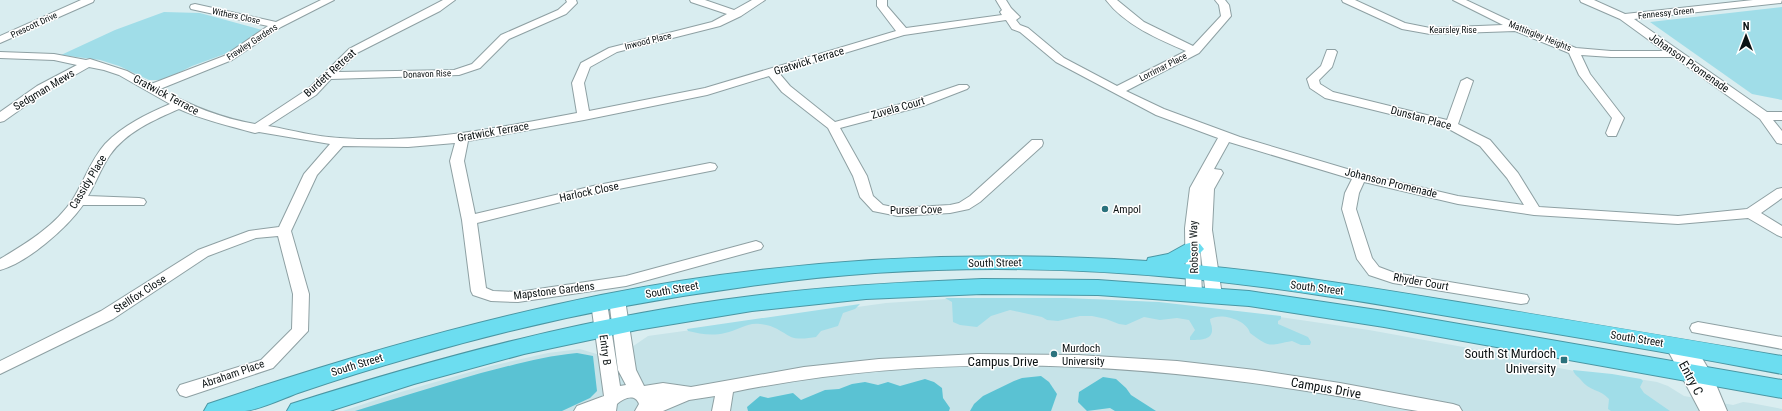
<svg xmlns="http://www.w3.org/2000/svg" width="1782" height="411" viewBox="0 0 1782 411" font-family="'Roboto Condensed',sans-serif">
	<rect width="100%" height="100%" fill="#d9edf0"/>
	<path fill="#c6e3e8" d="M 1016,298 L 1093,299 L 1145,302 L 1280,317 L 1369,330 L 1513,356 L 1554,367 L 1585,373 L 1613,375 L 1657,382 L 1668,386 L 1684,396 L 1733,405 L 1743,402 L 1751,403 L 1782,409 L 1782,411 L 343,411 L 394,394 L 491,366 L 548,353 L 580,349 L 600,355 L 629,349 L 648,336 L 886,303 L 946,299 Z"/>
	<g fill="#a0dde8">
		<path d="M 1782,7 L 1782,100 L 1752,94 L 1650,22 Z"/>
		<path d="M 164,12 L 200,13 L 262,30 L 233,51 L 192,66 L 170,77 L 159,80 L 149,80 L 119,66 L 100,60 L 61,55 L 115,30 Z"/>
		<path d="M 945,298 L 1065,298 L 1159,302 L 1281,316 L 1281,319 L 1278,321 L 1278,324 L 1308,337 L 1311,342 L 1310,345 L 1301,345 L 1292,341 C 1269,345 1271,349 1250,333 C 1247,320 1221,312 1210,319 C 1210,323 1212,325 1212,329 C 1213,341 1198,340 1190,340 L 1190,337 L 1195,330 L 1189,320 L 1177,318 L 1160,320 L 1144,317 L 1126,325 L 1119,324 L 1106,319 L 1092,316 L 1080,316 L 1058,321 L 1047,320 L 1042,317 L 1010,310 L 991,316 L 977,327 L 960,325 L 953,322 L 952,302 Z"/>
		<path d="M 860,304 L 855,309 L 843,313 L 838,326 L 821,331 L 816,337 C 809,338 798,340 791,337 C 780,331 774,325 760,324 C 747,322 737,331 725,333 C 712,336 700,334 688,331 L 687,329 Z"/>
		<path d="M 1573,370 L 1612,374 L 1641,379 L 1643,381 L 1640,387 L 1644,393 L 1670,411 L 1611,411 L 1608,409 L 1609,399 C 1600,389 1589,391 1581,380 C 1578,376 1575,376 1573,370 Z"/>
	</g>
	<g fill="#5ac2d3">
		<path d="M 577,353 L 593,356 L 597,391 L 590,398 L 562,411 L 355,411 C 397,398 438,385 481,373 C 513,365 544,356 577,353 Z"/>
		<path d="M 1041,376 L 1049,382 L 1057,394 L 1051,411 L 970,411 L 974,404 L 983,396 L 1014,381 L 1022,378 Z"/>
		<path d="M 1103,377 L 1116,379 L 1126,388 L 1131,395 L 1156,411 L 1115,411 L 1110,408 L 1087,411 L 1078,402 L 1079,392 Z"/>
		<path d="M 925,379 L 934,382 L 942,388 L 943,398 L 950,408 L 949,411 L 748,411 L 747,407 L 760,396 L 768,398 L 793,393 L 801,400 L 825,390 L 839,389 L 852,384 L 865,382 L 878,385 L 888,382 L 900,386 Z"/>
	</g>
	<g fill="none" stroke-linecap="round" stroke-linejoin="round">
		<defs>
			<g id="minor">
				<path d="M 81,0 L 94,0 L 93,2 L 0,43 L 0,36 Z"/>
				<path d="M 321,0 L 334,0 L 281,27 L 232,60 L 160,89 C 191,106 220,118 255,124 L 308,89 L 349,49 L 443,0 L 455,0 L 440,11 L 357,53 L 338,72 L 454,70 L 472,64 L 501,35 L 558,10 L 567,2 L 566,0 L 576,0 L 577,3 L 566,14 L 509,39 L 480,68 L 459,75 L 331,79 L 316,95 L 268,126 C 292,130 316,137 340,138 C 421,144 498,128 577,113 L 572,83 L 581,63 L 609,48 L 712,22 L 727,14 L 691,2 L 690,0 L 705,0 L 734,10 L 752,0 L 765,0 L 741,16 L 720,26 L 617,52 L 590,67 L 584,83 L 589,111 L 705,88 L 896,31 L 877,6 L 877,0 L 887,0 L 887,6 L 906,28 L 1002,15 L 1000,12 L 1002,10 L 996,0 L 1006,0 L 1011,8 L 1020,17 L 1016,20 L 1020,25 L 1028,28 L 1064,58 L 1117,86 L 1186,51 C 1158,39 1125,25 1106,0 L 1117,0 L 1144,22 L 1193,46 L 1221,16 L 1219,5 L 1215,0 L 1225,0 L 1229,5 L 1231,16 L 1199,53 L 1126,91 L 1164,109 L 1240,137 L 1364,174 L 1458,196 L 1524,205 L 1507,178 L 1480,146 L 1447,128 L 1325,98 L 1310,88 L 1307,79 L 1321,66 L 1327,50 L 1335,50 L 1337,52 L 1332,67 L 1319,80 L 1320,84 L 1333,92 L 1447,120 L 1461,81 L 1467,78 L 1473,81 L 1458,124 L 1490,140 L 1518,173 L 1539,207 L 1678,216 L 1747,209 L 1777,189 L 1782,188 L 1782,198 L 1761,213 L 1782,226 L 1782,237 L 1777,235 L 1748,218 L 1678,224 L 1534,215 L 1458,204 L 1364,182 L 1359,193 L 1356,209 L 1372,258 L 1379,267 L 1395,273 L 1527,295 L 1529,299 L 1527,303 L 1521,304 L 1393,283 L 1369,275 L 1357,259 L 1342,209 L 1345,193 L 1352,179 L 1229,142 L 1214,169 L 1221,170 L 1223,173 L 1214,189 L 1212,230 L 1222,295 L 1220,299 L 1214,300 L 1208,299 L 1206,295 L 1200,247 L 1202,294 L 1200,298 L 1194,299 L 1188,298 L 1186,294 L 1185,228 L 1190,188 L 1218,138 L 1156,115 L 1056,62 L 1020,32 L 1012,29 L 1006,20 L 904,35 L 779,73 L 790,86 L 835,122 L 915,100 L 959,85 L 967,85 L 969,87 L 967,89 L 923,106 L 840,128 L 867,176 L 873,196 L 883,205 L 898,208 L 950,205 L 959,203 L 970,196 L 1032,140 L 1042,140 L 1043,143 L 1042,146 L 980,202 L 969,209 L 950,213 L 898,216 L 873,211 L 860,197 L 853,176 L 828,128 L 782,92 L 769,76 L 707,95 L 584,120 L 468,141 L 464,161 L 475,214 L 593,186 L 710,163 L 715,164 L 717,167 L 715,170 L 710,171 L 593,194 L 477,223 L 486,288 L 493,291 L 518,292 L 626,276 L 756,241 L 761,243 L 763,246 L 761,249 L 626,286 L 518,302 L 491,301 L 473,295 L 471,291 L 462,220 L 450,161 L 455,143 L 408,147 L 343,146 L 317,175 L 291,231 L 309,294 L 308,331 L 273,368 L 186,397 L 180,395 L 177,390 L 180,385 L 261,360 L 292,329 L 293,294 L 278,236 L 256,238 L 208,256 L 113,319 L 0,374 L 0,361 L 101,311 L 198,250 L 249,231 L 279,227 L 304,174 L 330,144 L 259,132 L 255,133 C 230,126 203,120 179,109 C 154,120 126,132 110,155 C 101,168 96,183 88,196 L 139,198 L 144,199 L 146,202 L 144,205 L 83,205 C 67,228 27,263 0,270 L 0,259 C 27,243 55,226 73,199 C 84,181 91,160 105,144 C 123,125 147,114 170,104 L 119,75 L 104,70 L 89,67 L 45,92 L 4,121 L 0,122 L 0,112 L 37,86 L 77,65 L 54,60 L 0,58 L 0,52 L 54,54 L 86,60 L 90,59 L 127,71 L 151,84 L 224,56 L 268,26 L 191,9 L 190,7 L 191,5 L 195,4 L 276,22 Z"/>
				<path d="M 1342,0 L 1355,0 L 1405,23 L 1430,28 L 1503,25 L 1453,0 L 1466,0 L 1521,26 L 1576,48 L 1611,51 L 1664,51 L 1620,19 L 1581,2 L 1580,0 L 1594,0 L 1625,14 L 1753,0 L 1782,0 L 1781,3 L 1634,19 L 1767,112 L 1782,112 L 1782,120 L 1773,120 L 1782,131 L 1782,144 L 1777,143 L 1760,119 L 1674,57 L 1611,57 L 1581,55 L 1590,74 L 1624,118 L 1616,136 L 1608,136 L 1606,133 L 1612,118 L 1579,75 L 1569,53 L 1515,31 L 1430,34 L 1402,29 L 1343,2 Z"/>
				<path d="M 617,295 L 623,296 L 625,300 L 636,370 L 644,386 L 663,383 L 691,387 L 804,367 L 879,359 L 978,354 L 1078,355 L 1177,361 L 1255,370 L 1340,383 L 1453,404 L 1459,406 L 1462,411 C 1447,411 1432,411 1418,411 C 1397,408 1377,403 1356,399 C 1314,392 1271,385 1229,380 C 1065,359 895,359 733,392 L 730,411 L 712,411 L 715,396 L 689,400 L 663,411 L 635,411 L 639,404 C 635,393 624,398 617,404 L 616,411 L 574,411 L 577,406 L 604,396 L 591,303 L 593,299 L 599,298 L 605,299 L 607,303 L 620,386 L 626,385 L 618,370 L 609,300 L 611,296 Z"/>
				<path d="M 1698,322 L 1782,337 L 1782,349 L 1692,332 L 1690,328 L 1692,324 Z"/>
				<path d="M 1673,339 L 1679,341 L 1681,344 L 1687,341 L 1693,343 L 1712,375 L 1727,411 L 1700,411 L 1665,345 L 1667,341 Z"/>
			</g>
			<g id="highway">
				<path d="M 1193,242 L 1200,244 L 1204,249 L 1196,257 L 1184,264 C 1276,272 1367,287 1458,302 C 1566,319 1674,337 1782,356 L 1782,374 C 1676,354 1571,336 1465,319 C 1377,304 1290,289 1202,280 C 1050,264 895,265 744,287 C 632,302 522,325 413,357 C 374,368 336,380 298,393 C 282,399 261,409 245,411 C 232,411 217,411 204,411 L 208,404 C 337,360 468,322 601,295 C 781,259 964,249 1147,261 L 1148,258 L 1168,254 L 1186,244 Z"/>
				<path d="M 982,279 L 1098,280 L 1249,291 L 1384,311 L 1782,380 L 1782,398 L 1384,327 L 1249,306 L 1098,295 L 982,294 L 866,299 L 752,311 L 637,330 L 524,354 L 414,384 L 330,411 L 287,411 L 291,404 C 442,356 595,315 752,296 C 829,286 905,282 982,279 Z"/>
			</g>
		</defs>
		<use href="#minor" stroke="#8ea0a3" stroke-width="2"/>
		<use href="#highway" stroke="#4a96a3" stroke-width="2"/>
		<use href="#minor" fill="#fff" fill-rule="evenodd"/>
		<use href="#highway" fill="#6cddf0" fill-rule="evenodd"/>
	</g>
	<g fill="#2a727d" stroke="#fff" stroke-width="1.5">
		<circle cx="1105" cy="209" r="4"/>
		<circle cx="1054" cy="354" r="4"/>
		<rect x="1560" y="356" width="8" height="8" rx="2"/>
	</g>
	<g text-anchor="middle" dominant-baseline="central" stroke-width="3" stroke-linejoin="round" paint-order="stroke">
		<g font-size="9" fill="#0b1213" stroke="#fff">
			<text transform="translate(1666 13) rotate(-6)">Fennessy Green</text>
			<text transform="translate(236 16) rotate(12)">Withers Close</text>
			<text transform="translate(34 25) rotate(-25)">Prescott Drive</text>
			<text x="1453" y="30">Kearsley Rise</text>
			<text transform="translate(1540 36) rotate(22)">Mattingley Heights</text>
			<text transform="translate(648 41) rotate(-14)">Inwood Place</text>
			<text transform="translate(252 42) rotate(-33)">Frawley Gardens</text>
			<text transform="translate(1163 67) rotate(-27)">Lorrimar Place</text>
			<text transform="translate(427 74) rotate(-2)">Donavon Rise</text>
		</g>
		<g font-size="11" fill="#0b1213" stroke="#fff">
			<text transform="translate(809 61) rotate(-17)">Gratwick Terrace</text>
			<text transform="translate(1689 63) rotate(35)">Johanson Promenade</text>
			<text transform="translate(330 73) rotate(-42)">Burdett Retreat</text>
			<text transform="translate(44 90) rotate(-31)">Sedgman Mews</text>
			<text transform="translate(166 95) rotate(28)">Gratwick Terrace</text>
			<text transform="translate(898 108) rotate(-16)">Zuvela Court</text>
			<text transform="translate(1421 118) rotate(15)">Dunstan Place</text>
			<text transform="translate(493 132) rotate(-10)">Gratwick Terrace</text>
			<text transform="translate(88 182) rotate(-59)">Cassidy Place</text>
			<text transform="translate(1391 183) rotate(14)">Johanson Promenade</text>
			<text transform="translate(589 192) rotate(-12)">Harlock Close</text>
			<text transform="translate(916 210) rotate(-1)">Purser Cove</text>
			<text transform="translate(1194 247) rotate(-91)">Robson Way</text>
			<text transform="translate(995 263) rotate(-1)">South Street</text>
			<text transform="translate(1421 282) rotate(10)">Rhyder Court</text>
			<text transform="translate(1317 288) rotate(7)">South Street</text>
			<text transform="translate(672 290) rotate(-10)">South Street</text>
			<text transform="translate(554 291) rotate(-7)">Mapstone Gardens</text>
			<text transform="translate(140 294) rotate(-33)">Stellfox Close</text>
			<text transform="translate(1637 339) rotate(9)">South Street</text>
			<text transform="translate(605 350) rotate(82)">Entry B</text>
			<text transform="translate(357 365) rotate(-17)">South Street</text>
			<text transform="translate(233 374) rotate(-19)">Abraham Place</text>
		</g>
		<g font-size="11" fill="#0b1213" stroke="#fff" text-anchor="start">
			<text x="1113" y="209">Ampol</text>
			<text x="1062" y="348">Murdoch<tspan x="1062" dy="13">University</tspan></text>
		</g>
		<g font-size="13" fill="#0b1213" stroke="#fff" text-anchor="end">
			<text x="1556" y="353">South St Murdoch<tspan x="1556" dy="15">University</tspan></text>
		</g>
		<g font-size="13" fill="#0b1213" stroke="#fff">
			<text x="1003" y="361">Campus Drive</text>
			<text transform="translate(1691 378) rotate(62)">Entry C</text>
			<text transform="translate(1326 388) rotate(10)">Campus Drive</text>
		</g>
	</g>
	<g transform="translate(1746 36)" stroke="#ffffff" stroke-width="3" paint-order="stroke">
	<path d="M0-3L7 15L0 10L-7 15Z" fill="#0b1213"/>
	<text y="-6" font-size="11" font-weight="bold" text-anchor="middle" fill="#0b1213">N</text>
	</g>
</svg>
